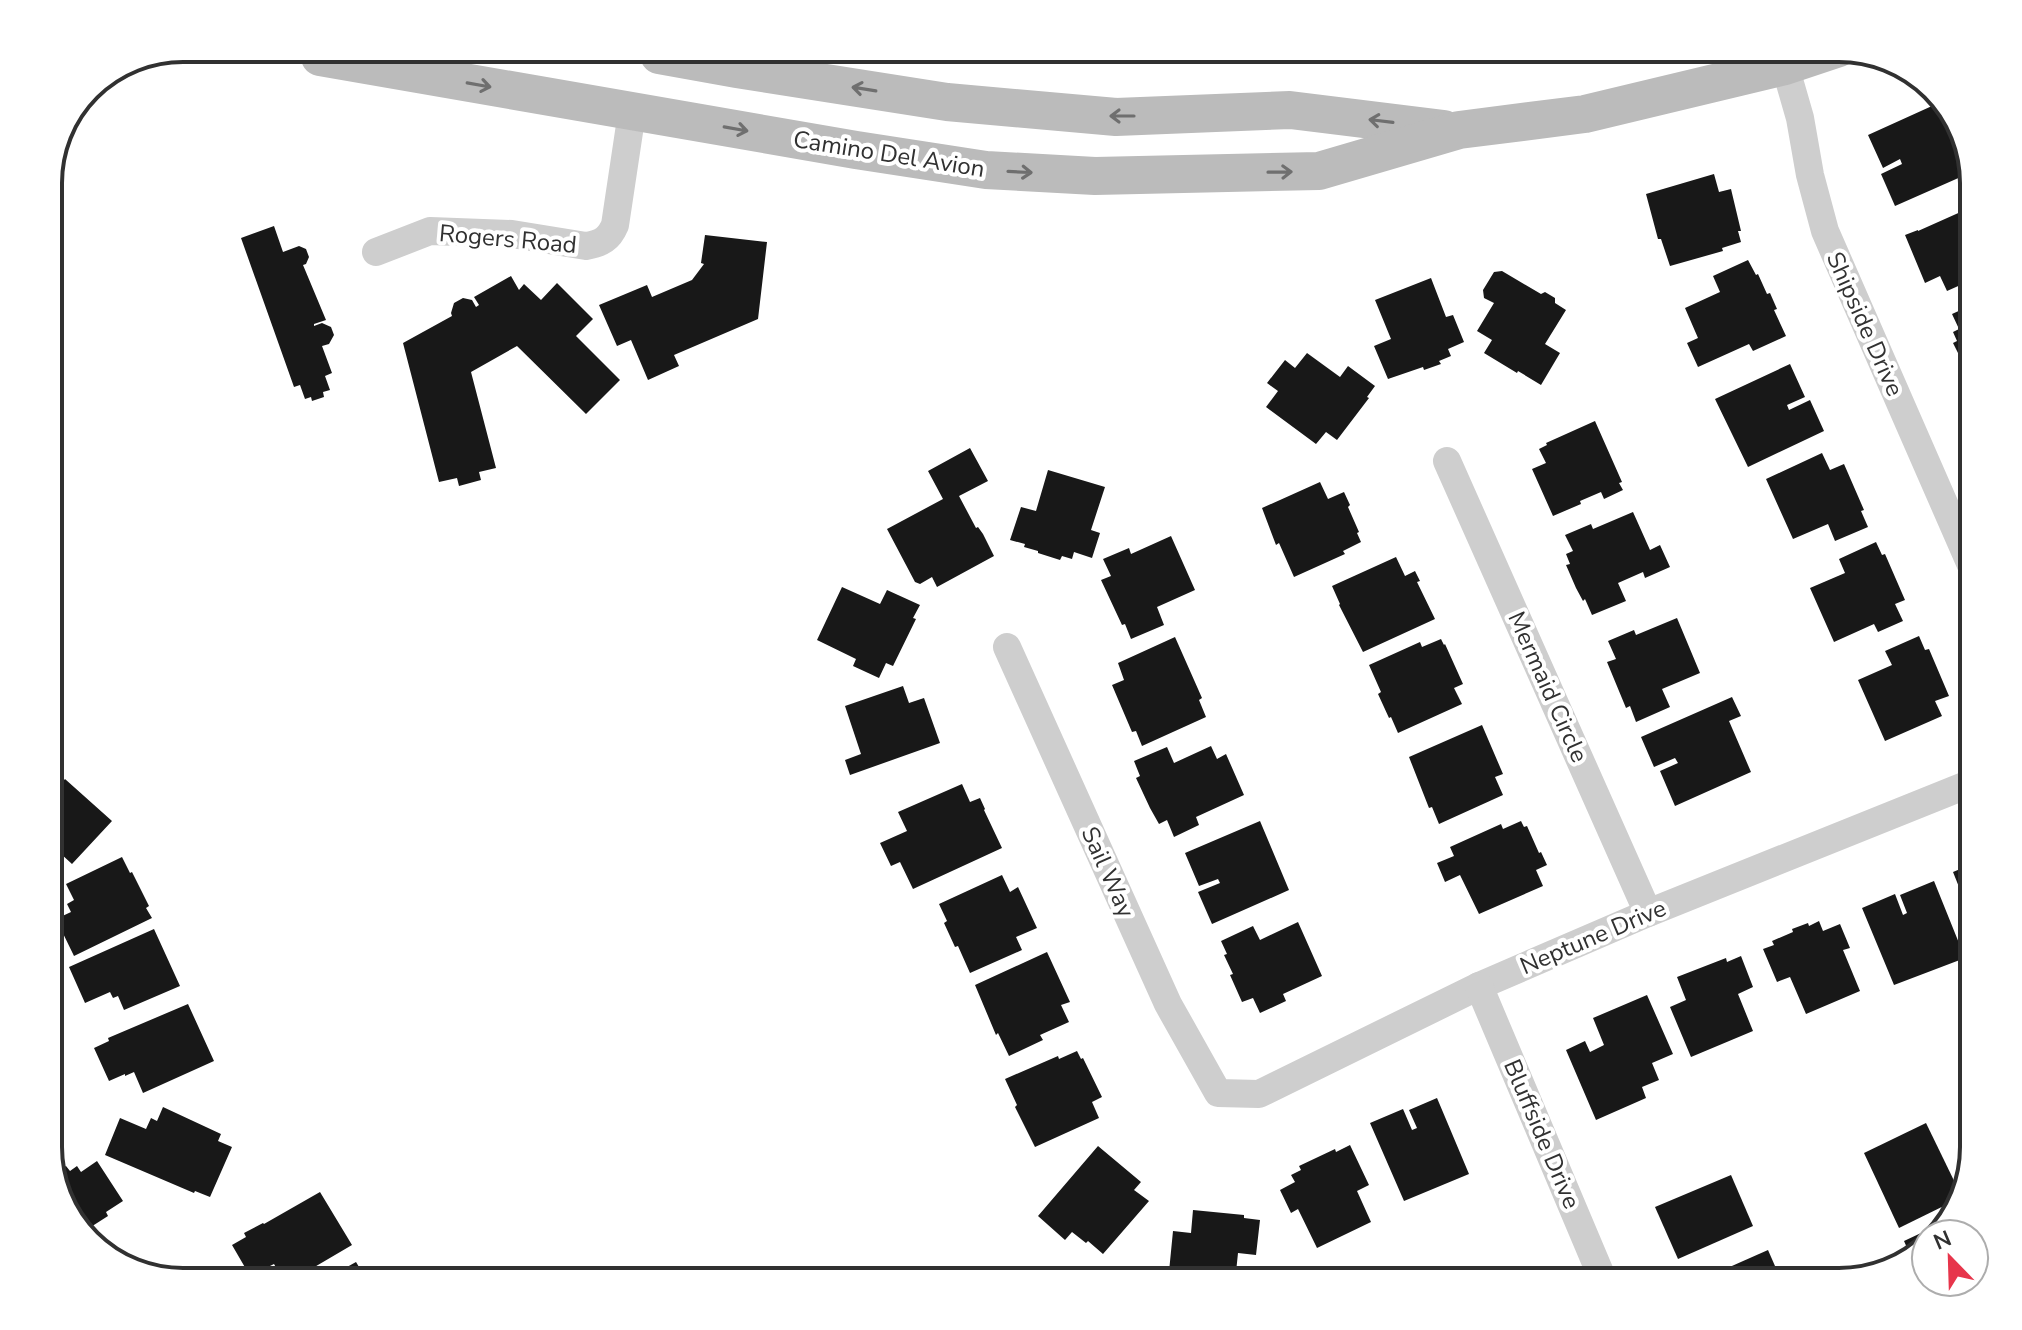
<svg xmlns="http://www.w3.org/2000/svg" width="2022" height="1330" viewBox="0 0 2022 1330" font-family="'Nunito Sans',sans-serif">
	<rect width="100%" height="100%" fill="#fff"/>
	<g fill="#181818">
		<path d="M 1943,101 L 1964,149 L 1962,150 L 1972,172 L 1895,206 L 1881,174 L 1902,164 L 1900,159 L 1883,168 L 1868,135 Z"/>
		<path d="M 1714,174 L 1719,192 L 1731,189 L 1741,231 L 1738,231 L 1741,242 L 1722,248 L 1723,251 L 1670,266 L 1661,239 L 1658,239 L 1646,194 Z"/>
		<path d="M 1974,206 L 1974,279 L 1947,291 L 1940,276 L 1925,283 L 1905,235 L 1918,230 L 1918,231 Z"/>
		<path d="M 274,226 L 283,252 L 299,246 L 306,249 L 309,257 L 306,264 L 303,265 L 326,320 L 314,324 L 314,326 L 322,323 L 331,327 L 334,335 L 329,344 L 322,346 L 332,373 L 325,376 L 330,390 L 323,392 L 324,397 L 312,401 L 311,397 L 305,399 L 300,385 L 294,387 L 241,238 Z"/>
		<path d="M 705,235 L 767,242 L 758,319 L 674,355 L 679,366 L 648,380 L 631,340 L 617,346 L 599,305 L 647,285 L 652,297 L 692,280 L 704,264 L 701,263 Z"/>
		<path d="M 1748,260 L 1756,275 L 1758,274 L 1767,294 L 1770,293 L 1777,309 L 1774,310 L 1786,336 L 1753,351 L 1749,344 L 1698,367 L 1687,343 L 1698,338 L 1685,308 L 1720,292 L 1713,276 Z"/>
		<path d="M 1502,271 L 1541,294 L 1545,292 L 1555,298 L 1555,303 L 1566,310 L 1545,344 L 1560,353 L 1541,385 L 1518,371 L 1517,373 L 1484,353 L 1492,340 L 1477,331 L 1494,303 L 1484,298 L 1483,290 L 1494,272 Z"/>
		<path d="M 511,276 L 519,290 L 524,284 L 541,300 L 557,283 L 593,319 L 576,336 L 620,380 L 586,414 L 517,346 L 471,372 L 496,468 L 479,472 L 481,480 L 459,486 L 457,478 L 439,482 L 403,343 L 452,316 L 451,313 L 454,303 L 463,298 L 472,300 L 476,307 L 479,305 L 474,297 Z"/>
		<path d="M 1431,278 L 1446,317 L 1453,315 L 1464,342 L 1448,349 L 1451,356 L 1439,361 L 1441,364 L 1424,370 L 1423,367 L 1388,379 L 1374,346 L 1391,339 L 1375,300 Z"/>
		<path d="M 1974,304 L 1974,385 L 1953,343 L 1957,341 L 1953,332 L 1959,329 L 1952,314 Z"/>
		<path d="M 1307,353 L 1340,377 L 1348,366 L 1375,386 L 1367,397 L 1369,398 L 1337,440 L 1326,432 L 1316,444 L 1266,407 L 1278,391 L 1267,383 L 1285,360 L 1295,368 Z"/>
		<path d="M 1790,364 L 1805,397 L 1787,405 L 1789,410 L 1810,400 L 1824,431 L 1748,467 L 1715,399 Z"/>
		<path d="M 1595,421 L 1622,482 L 1619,483 L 1623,490 L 1604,499 L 1601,492 L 1580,501 L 1581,504 L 1553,516 L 1532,469 L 1546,463 L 1539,449 L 1547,445 L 1546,443 Z"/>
		<path d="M 970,448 L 988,481 L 959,496 L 976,528 L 978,527 L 983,534 L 994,556 L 937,587 L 932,577 L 920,584 L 915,582 L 887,529 L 943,499 L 928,471 Z"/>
		<path d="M 1822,453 L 1830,470 L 1844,464 L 1864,510 L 1861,511 L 1868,527 L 1835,541 L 1828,524 L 1793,539 L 1766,479 Z"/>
		<path d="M 1048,470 L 1105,487 L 1091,530 L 1100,533 L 1092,558 L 1074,552 L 1072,559 L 1062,556 L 1060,560 L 1038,553 L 1038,551 L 1024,547 L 1025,544 L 1010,540 L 1021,507 L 1036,511 Z"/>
		<path d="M 1320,482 L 1328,499 L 1344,492 L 1350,505 L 1348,507 L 1359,532 L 1357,533 L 1361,542 L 1343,551 L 1345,554 L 1294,577 L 1279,543 L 1276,545 L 1262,508 Z"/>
		<path d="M 1633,512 L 1650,550 L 1660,545 L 1670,567 L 1645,578 L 1643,572 L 1618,583 L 1626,601 L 1592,615 L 1585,599 L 1583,601 L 1576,588 L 1566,565 L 1570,564 L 1566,554 L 1573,551 L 1565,535 L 1591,524 L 1593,529 Z"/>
		<path d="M 1171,536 L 1195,590 L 1157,607 L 1164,625 L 1131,639 L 1125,624 L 1122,625 L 1101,580 L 1111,576 L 1103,559 L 1129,548 L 1131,554 Z"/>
		<path d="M 1876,542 L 1882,555 L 1885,554 L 1905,600 L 1895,604 L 1903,621 L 1878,632 L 1874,624 L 1834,642 L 1810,588 L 1845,573 L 1839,559 Z"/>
		<path d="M 1396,557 L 1405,576 L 1415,571 L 1420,581 L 1417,582 L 1435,619 L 1363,652 L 1339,605 L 1340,604 L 1332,586 Z"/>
		<path d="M 842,587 L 880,604 L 887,590 L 920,605 L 913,618 L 916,619 L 893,666 L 886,663 L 879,678 L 853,666 L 856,659 L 817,640 Z"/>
		<path d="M 1677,618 L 1700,673 L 1662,689 L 1670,707 L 1636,722 L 1630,706 L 1626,708 L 1607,662 L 1616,659 L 1608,641 L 1634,630 L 1636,635 Z"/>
		<path d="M 1919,636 L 1925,650 L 1929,649 L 1949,696 L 1935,701 L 1942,716 L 1885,741 L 1858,680 L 1892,665 L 1885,651 Z"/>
		<path d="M 1175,637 L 1202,698 L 1199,700 L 1206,717 L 1142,746 L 1136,731 L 1132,732 L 1112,685 L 1124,680 L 1118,663 Z"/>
		<path d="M 1441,639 L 1444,645 L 1445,644 L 1463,684 L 1454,688 L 1462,704 L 1398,733 L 1391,717 L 1389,718 L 1378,694 L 1381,692 L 1369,665 L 1420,642 L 1422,647 Z"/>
		<path d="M 903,686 L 909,703 L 924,698 L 940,743 L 850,775 L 845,760 L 861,754 L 845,706 Z"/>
		<path d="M 1732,697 L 1741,716 L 1729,721 L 1751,772 L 1675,806 L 1660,771 L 1678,763 L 1675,758 L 1654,767 L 1641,737 Z"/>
		<path d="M 1482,725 L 1503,774 L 1495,777 L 1503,795 L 1439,824 L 1432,807 L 1429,808 L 1409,757 Z"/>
		<path d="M 1211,746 L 1217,759 L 1226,754 L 1244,795 L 1196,817 L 1199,825 L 1174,837 L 1167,820 L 1159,824 L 1150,808 L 1136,778 L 1140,776 L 1134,761 L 1167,747 L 1174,763 Z"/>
		<path d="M 65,779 L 112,821 L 72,864 L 60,853 L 59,854 L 53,849 L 48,855 L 48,797 Z"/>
		<path d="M 962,784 L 970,802 L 980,798 L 985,809 L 984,810 L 1002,848 L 913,889 L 900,862 L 891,866 L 880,843 L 907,831 L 898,812 Z"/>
		<path d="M 1260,821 L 1289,890 L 1212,924 L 1198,892 L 1220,883 L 1218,879 L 1199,886 L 1185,853 Z"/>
		<path d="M 1521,821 L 1524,827 L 1527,826 L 1539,853 L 1541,852 L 1547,865 L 1536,870 L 1543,886 L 1479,914 L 1460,875 L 1445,882 L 1437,863 L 1454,856 L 1450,847 L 1501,824 L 1503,829 Z"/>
		<path d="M 122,857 L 130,873 L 132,872 L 149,906 L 146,908 L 152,918 L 74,956 L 56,919 L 71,912 L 67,904 L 74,900 L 66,884 Z"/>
		<path d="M 1974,858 L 1974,904 L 1967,907 L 1953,872 L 1965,867 L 1964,862 Z"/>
		<path d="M 1002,875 L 1010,892 L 1018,887 L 1037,928 L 1016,937 L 1022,950 L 970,973 L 958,946 L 955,947 L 944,923 L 947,921 L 939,904 Z"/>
		<path d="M 1934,881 L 1965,958 L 1894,985 L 1862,908 L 1895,894 L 1903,915 L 1907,913 L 1900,895 Z"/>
		<path d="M 1819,921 L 1823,931 L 1840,924 L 1850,948 L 1843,950 L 1860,991 L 1806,1014 L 1790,977 L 1777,982 L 1763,949 L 1774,945 L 1772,941 L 1793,932 L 1792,929 L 1808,923 L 1809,926 Z"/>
		<path d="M 1298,922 L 1322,976 L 1283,994 L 1286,1001 L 1260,1013 L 1253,998 L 1242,1002 L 1230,975 L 1233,974 L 1224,955 L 1227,954 L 1221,941 L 1253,926 L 1260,940 Z"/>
		<path d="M 154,929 L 180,986 L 124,1010 L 118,996 L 113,998 L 110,992 L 85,1003 L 69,967 Z"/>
		<path d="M 1047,952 L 1070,1002 L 1061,1005 L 1069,1022 L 1040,1035 L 1043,1040 L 1009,1056 L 998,1033 L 996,1035 L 975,985 Z"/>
		<path d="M 1741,956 L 1753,987 L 1738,994 L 1753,1031 L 1691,1057 L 1670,1007 L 1686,1000 L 1677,977 L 1726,958 L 1727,962 Z"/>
		<path d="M 1647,995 L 1673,1054 L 1652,1063 L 1659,1080 L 1642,1087 L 1646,1098 L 1596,1120 L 1566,1050 L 1585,1041 L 1590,1052 L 1604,1045 L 1593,1018 Z"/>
		<path d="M 188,1004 L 214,1061 L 143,1093 L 134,1072 L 125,1076 L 125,1074 L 109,1081 L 94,1048 L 109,1041 L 108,1038 Z"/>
		<path d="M 1077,1051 L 1081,1059 L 1083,1058 L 1102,1097 L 1092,1102 L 1099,1118 L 1035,1147 L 1015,1107 L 1017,1105 L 1005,1079 L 1058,1056 L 1059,1059 Z"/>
		<path d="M 1437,1098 L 1469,1174 L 1404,1201 L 1370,1123 L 1403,1109 L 1412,1130 L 1417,1128 L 1409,1110 Z"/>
		<path d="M 163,1107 L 221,1134 L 218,1141 L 232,1147 L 210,1197 L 195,1191 L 194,1193 L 105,1155 L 120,1118 L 146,1129 L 151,1118 L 157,1121 Z"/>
		<path d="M 1926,1123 L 1960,1193 L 1958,1199 L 1899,1228 L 1864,1153 Z"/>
		<path d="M 1350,1145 L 1369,1185 L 1357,1191 L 1371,1222 L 1317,1248 L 1298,1209 L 1291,1213 L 1280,1190 L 1295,1182 L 1291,1175 L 1301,1170 L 1299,1166 L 1335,1149 L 1336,1152 Z"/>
		<path d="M 1098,1146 L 1141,1182 L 1134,1190 L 1149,1201 L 1103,1254 L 1088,1241 L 1086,1243 L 1072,1232 L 1065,1240 L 1038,1216 Z"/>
		<path d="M 57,1157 L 64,1167 L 66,1166 L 70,1171 L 77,1166 L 81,1172 L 97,1161 L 123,1201 L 106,1212 L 108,1216 L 83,1232 L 66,1215 L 50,1162 Z"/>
		<path d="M 1731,1175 L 1753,1226 L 1678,1259 L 1655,1207 Z"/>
		<path d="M 320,1192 L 352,1245 L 289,1282 L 284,1282 L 274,1264 L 250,1276 L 232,1245 L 246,1237 L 244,1233 L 263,1223 L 264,1224 Z"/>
		<path d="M 1193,1210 L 1244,1215 L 1244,1218 L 1260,1220 L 1256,1255 L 1238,1253 L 1235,1282 L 1168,1282 L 1173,1231 L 1191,1233 Z"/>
		<path d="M 1953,1218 L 1952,1222 L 1939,1234 L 1926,1234 L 1926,1246 L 1912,1259 L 1904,1241 Z"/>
		<path d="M 1768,1250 L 1782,1282 L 1709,1282 L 1707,1277 Z"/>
		<path d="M 356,1262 L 368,1282 L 320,1282 Z"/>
	</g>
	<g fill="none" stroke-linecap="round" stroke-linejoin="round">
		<g stroke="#cecece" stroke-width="28">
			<path d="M 1785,66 L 1800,118 L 1810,175 L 1825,231 L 1974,572"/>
			<path d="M 376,252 L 430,231 L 512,234 L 586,246 C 602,243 609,239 615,225 L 632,112"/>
			<path d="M 1447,461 L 1648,913"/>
			<path d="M 1007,647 L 1168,1004 L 1218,1093 L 1259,1094 L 1479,986 L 1648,913 L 1974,782"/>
			<path d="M 1479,986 L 1604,1282"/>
		</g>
		<g stroke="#bbb" stroke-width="38">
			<path d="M 659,55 L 737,69 L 947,102 L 1116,117 L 1290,110 L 1444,129"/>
			<path d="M 320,57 L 856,150 L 986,170 L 1095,176 L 1319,171 L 1459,130 L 1585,114 L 1785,66 L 1839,48"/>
		</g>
	</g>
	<defs><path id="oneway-shaft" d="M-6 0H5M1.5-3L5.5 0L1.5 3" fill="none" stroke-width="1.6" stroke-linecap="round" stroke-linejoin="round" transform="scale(2)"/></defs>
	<g stroke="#6f6f6f">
		<use href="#oneway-shaft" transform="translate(479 85) rotate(10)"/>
		<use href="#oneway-shaft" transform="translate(864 89) rotate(-171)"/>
		<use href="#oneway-shaft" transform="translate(1122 116) rotate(180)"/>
		<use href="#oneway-shaft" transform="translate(1381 121) rotate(-173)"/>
		<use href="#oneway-shaft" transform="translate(736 129) rotate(10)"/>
		<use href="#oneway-shaft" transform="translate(1020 172) rotate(3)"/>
		<use href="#oneway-shaft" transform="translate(1280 172) rotate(-1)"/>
	</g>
	<g text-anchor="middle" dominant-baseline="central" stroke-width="8" stroke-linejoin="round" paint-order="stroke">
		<g font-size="24" fill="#313131" stroke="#fff">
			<text transform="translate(889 154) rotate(9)">Camino Del Avion</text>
			<text transform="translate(508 239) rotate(5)">Rogers Road</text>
			<text transform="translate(1865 324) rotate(66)">Shipside Drive</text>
			<text transform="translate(1548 687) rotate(66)">Mermaid Circle</text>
			<text transform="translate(1108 872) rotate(66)">Sail Way</text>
			<text transform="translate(1593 937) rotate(-23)">Neptune Drive</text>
			<text transform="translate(1542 1134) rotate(67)">Bluffside Drive</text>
		</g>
	</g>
	<path d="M0 0H2022V1330H0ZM183 62H1839A121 121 0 0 1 1960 183V1147A121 121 0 0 1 1839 1268H183A121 121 0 0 1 62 1147V183A121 121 0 0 1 183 62Z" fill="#fff" fill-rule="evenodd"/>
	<path fill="none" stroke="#313131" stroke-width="4" d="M183 62H1839A121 121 0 0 1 1960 183V1147A121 121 0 0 1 1839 1268H183A121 121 0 0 1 62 1147V183A121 121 0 0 1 183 62Z"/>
	<g transform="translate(1950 1258) rotate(337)"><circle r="38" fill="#ffffff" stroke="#adadad" stroke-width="2"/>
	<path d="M0-6L14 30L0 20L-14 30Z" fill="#e7354b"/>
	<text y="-12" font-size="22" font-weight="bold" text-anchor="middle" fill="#313131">N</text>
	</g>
</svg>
